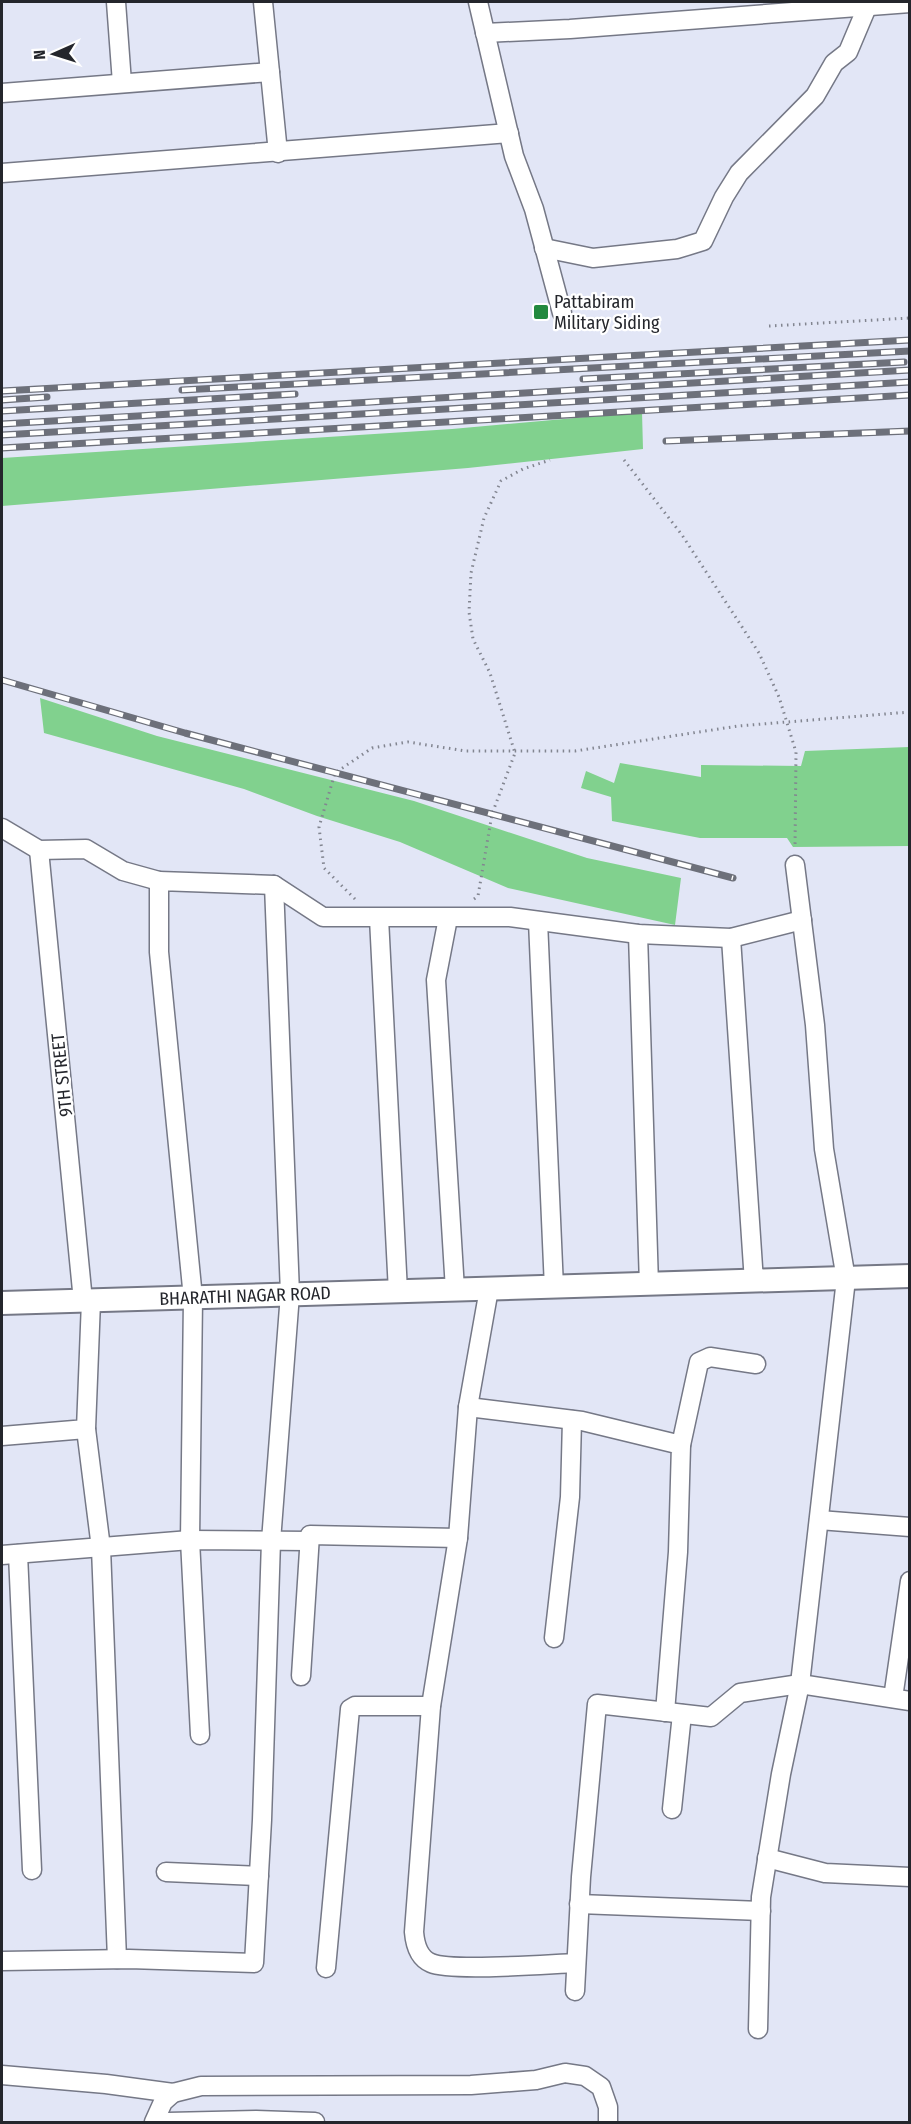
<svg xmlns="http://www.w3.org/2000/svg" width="911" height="2124" viewBox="0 0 911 2124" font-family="'Fira Sans Condensed',sans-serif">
	<rect width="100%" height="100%" fill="#e2e6f6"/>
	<g fill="#81d18e">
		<path d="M 642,412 L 643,449 L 468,468 L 2,506 L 2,458 L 452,429 Z"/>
		<path d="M 40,698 L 157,736 L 414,801 L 587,858 L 681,878 L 675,925 L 508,888 L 400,842 L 317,816 L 244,789 L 44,733 Z"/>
		<path d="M 909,747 L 909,846 L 793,847 L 787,838 L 700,838 L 612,821 L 611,797 L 581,788 L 586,771 L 614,783 L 620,763 L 701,777 L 701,765 L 801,766 L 805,751 Z"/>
	</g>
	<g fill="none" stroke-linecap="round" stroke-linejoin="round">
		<defs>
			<g id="minor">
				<path d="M 116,2 L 122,83"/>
				<path d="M 263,2 L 278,153"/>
				<path d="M 478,2 L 514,156 L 534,209 L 562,313"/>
				<path d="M 485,33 L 570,29 L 910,3"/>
				<path d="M 2,93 L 270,72"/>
				<path d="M 2,173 L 509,133"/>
				<path d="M 544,248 L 593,258 L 677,249 L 703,241 L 724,197 L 739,173 L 815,96 L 834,63 L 848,52 L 867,7 L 866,2"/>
				<path d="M 2,828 L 39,850 L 86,849 L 123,871 L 159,881"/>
				<path d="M 39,850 L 83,1301"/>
				<path d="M 379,918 L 398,1292"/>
				<path d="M 448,918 L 436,980 L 455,1290"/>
				<path d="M 538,921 L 554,1288"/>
				<path d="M 638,934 L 649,1285"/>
				<path d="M 731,938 L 754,1282"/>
				<path d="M 489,1289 L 468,1407 L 458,1538 L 431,1706 L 414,1932 C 415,1944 419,1958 431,1963 C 452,1972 548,1964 576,1963"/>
				<path d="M 468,1407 L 582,1421 L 681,1445 L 678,1552 L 665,1712"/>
				<path d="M 86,1429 L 101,1548 L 117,1959"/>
				<path d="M 2,1436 L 86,1429 L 91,1301"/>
				<path d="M 681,1445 L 699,1362 L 710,1357 L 756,1364"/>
				<path d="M 819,1520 L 910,1527"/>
				<path d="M 18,1554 L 32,1870"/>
				<path d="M 2,1555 L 190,1540 L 308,1541"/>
				<path d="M 554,1638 L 570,1497 L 572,1420"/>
				<path d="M 301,1676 L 310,1535 L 458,1538"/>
				<path d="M 893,1698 L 910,1581"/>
				<path d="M 200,1735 L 190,1540 L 193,1298 L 159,952 L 159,881 L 274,885 L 323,917 L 510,917 L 638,934 L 731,938 L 802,920"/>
				<path d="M 672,1809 L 682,1714"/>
				<path d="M 767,1858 L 825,1873 L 910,1877"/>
				<path d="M 166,1872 L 259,1876"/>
				<path d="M 579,1904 L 761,1911"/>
				<path d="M 2,1961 L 129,1959 L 254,1963 L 262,1820 L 271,1541 L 290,1294 L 274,885"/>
				<path d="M 326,1968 L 350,1709 L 355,1706 L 431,1706"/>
				<path d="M 575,1991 L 581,1877 L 597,1704 L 711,1717 L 740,1693 L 800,1684 L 910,1701"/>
				<path d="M 758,2029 L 761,1897 L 781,1774 L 800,1684 L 846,1279 L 824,1149 L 815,1025 L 795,865"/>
				<path d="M 2,2075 L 106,2084 L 173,2093 L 201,2086 L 471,2085 L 536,2080 L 565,2073 L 585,2076 L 601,2087 L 608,2107 L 608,2122"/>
				<path d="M 154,2122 L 163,2102 L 173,2093"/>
				<path d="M 168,2122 L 256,2120 L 315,2122"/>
			</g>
			<path id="major" d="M 2,1303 L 910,1276"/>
		</defs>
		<use href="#minor" stroke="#757886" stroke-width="21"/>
		<use href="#major" stroke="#757886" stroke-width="26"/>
		<g stroke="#828590" stroke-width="3" stroke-dasharray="1.5 4.5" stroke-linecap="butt">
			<path d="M 769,326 L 910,318"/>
			<path d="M 624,460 L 682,535 L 759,653 L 779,697 L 796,752 L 795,848"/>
			<path d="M 355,899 L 324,868 L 319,827 L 335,773 L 372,748 L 408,742 L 466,751 L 575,751 L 738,726 L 910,712"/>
			<path d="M 474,899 L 478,896 L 492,814 L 515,753 L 490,673 L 473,639 L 469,612 L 471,573 L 484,518 L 501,481 L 523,469 L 550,460"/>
		</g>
		<use href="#minor" stroke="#fff" stroke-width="18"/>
		<use href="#major" stroke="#fff" stroke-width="22"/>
		<defs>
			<g id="rail">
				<path d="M 583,379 L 904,362"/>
				<path d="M 182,390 L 910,351"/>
				<path d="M 2,391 L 910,340"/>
				<path d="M 2,400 L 47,397"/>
				<path d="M 2,411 L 295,394"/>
				<path d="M 2,424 L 910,370"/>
				<path d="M 2,435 L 910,382"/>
				<path d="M 666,441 L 910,431"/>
				<path d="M 2,448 L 910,395"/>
				<path d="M 2,680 L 185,733 L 733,878"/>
			</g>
		</defs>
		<use href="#rail" stroke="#6d707a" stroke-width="7"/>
		<use href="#rail" stroke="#fff" stroke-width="4.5" stroke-dasharray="14" stroke-linecap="butt"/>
	</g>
	<rect fill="#22893e" stroke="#fff" stroke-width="2" x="533" y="304" width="16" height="16" rx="3"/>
	<g text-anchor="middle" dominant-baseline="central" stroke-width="4.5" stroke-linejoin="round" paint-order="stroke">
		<g font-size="18" fill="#24262c" stroke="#fff" text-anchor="start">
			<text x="554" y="302">Pattabiram<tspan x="554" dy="21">Military Siding</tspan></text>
		</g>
		<g font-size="18" fill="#24262c" stroke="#fff">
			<text transform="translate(62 1075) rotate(-96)">9TH STREET</text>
			<text transform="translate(245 1296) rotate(-2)">BHARATHI NAGAR ROAD</text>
		</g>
	</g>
	<rect width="911" height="2124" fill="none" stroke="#24262c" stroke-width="6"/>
	<g transform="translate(54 54) rotate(267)" stroke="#ffffff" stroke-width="4.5" paint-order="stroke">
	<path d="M0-4.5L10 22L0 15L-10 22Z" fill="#24262c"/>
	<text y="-9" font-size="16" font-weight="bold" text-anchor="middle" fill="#24262c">N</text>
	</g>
</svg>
